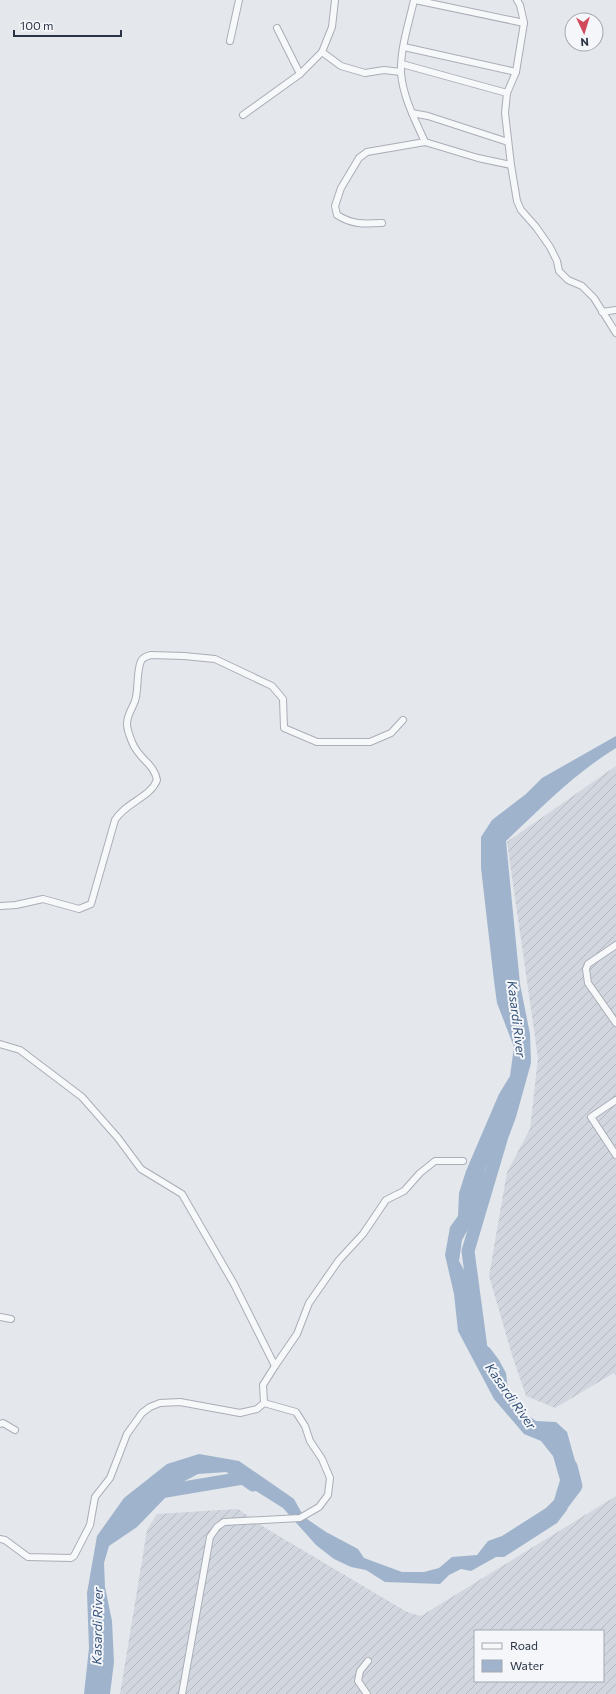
<svg xmlns="http://www.w3.org/2000/svg" width="616" height="1694" viewBox="0 0 616 1694" font-family="Commissioner,sans-serif">
	<defs>
		<pattern id="industrial-furrows" width="10" height="10" patternUnits="userSpaceOnUse"><rect width="10" height="10" fill="#d2d6de"/><path d="M-1 1l2-2M0 10L10 0M9 11l2-2" fill="none" stroke="#b4b8c0"/></pattern>
	</defs>
	<rect width="100%" height="100%" fill="#e4e7ec"/>
	<g fill="url(#industrial-furrows)" fill-rule="evenodd">
		<path d="M 616,766 L 616,1375 L 614,1373 L 555,1408 L 526,1396 L 512,1355 L 489,1276 L 507,1172 L 530,1129 L 538,1058 L 507,842 Z"/>
		<path d="M 616,1496 L 616,1694 L 120,1694 L 147,1530 L 157,1514 L 238,1509 L 267,1529 L 407,1612 L 421,1616 ZM 475,1631 L 603,1631 L 603,1681 L 475,1681 Z"/>
	</g>
	<path fill="#9fb4cc" d="M 616,736 L 616,748 C 575,773 541,808 506,841 L 520,984 L 530,1034 L 531,1063 L 516,1117 L 509,1136 L 499,1143 L 486,1167 L 476,1215 L 462,1240 L 459,1261 L 473,1286 L 478,1309 L 476,1325 L 483,1343 L 490,1348 L 499,1360 L 506,1373 L 508,1390 L 524,1413 L 536,1421 L 556,1422 L 567,1432 L 577,1468 L 573,1494 L 567,1510 L 557,1523 L 504,1557 L 496,1557 L 471,1571 L 461,1569 L 449,1575 L 440,1584 L 385,1582 L 366,1570 L 351,1567 L 334,1559 L 316,1545 L 283,1508 L 226,1472 L 198,1474 L 175,1486 L 166,1497 L 137,1527 L 109,1546 L 104,1563 L 105,1587 L 112,1621 L 114,1662 L 110,1694 L 84,1694 L 89,1648 L 87,1593 L 97,1536 L 124,1498 L 167,1464 L 199,1454 L 239,1461 L 294,1499 L 304,1517 L 326,1532 L 358,1549 L 364,1558 L 402,1572 L 424,1572 L 439,1568 L 452,1557 L 477,1555 L 488,1541 L 502,1536 L 546,1508 L 554,1500 L 560,1480 L 553,1456 L 541,1441 L 524,1434 L 494,1399 L 458,1331 L 454,1294 L 445,1255 L 450,1227 L 458,1216 L 459,1193 L 466,1171 L 499,1094 L 510,1076 L 514,1047 L 497,1003 L 494,981 L 481,868 L 481,837 L 492,820 L 526,794 L 542,778 Z"/>
	<g fill="none" stroke-linecap="round" stroke-linejoin="round">
		<g stroke="#9fb4cc" stroke-width="13">
			<path d="M 481,1348 L 468,1251 L 505,1126"/>
			<path d="M 157,1494 L 160,1492 L 243,1478 L 253,1485"/>
			<path d="M 564,1502 L 576,1486 L 571,1466"/>
		</g>
		<defs>
			<g id="street">
				<path d="M 414,0 C 409,23 400,49 401,73 C 403,97 415,120 425,142"/>
				<path d="M 415,0 L 524,23 L 516,72 L 507,93 L 505,113 L 511,165 L 517,201 L 521,210 L 536,227 L 550,247 L 557,261 L 559,271 L 568,280 L 582,286 L 594,298 L 616,333"/>
				<path d="M 517,0 L 520,5 L 524,23"/>
				<path d="M 277,28 L 300,74"/>
				<path d="M 230,41 L 239,0"/>
				<path d="M 404,47 L 516,72"/>
				<path d="M 322,52 L 341,66 L 365,73 L 384,70 L 401,72"/>
				<path d="M 402,64 L 507,93"/>
				<path d="M 412,113 L 428,116 L 508,142"/>
				<path d="M 243,115 L 300,74 L 322,52 L 332,27 L 335,0"/>
				<path d="M 382,223 C 364,224 353,225 337,215 L 335,206 L 341,188 L 359,158 L 367,152 L 425,142 L 478,158 L 511,165"/>
				<path d="M 602,312 L 616,310"/>
				<path d="M 0,906 L 16,905 L 43,899 L 79,909 L 91,904 L 115,820 C 126,802 150,798 157,780 C 154,763 139,760 132,742 C 130,737 127,730 127,724 C 127,715 132,709 135,701 C 139,688 136,673 141,661 C 143,657 147,656 151,655 L 184,656 L 215,659 L 272,686 L 283,699 L 284,728 L 317,742 L 370,742 L 391,733 L 403,720"/>
				<path d="M 616,945 L 588,964 L 586,969 L 588,983 L 616,1023"/>
				<path d="M 0,1044 L 20,1050 L 82,1097 L 118,1138 L 141,1169 L 182,1194 L 234,1284 L 275,1366"/>
				<path d="M 616,1100 L 591,1117 L 616,1155"/>
				<path d="M 0,1317 L 11,1319"/>
				<path d="M 0,1424 L 3,1423 L 15,1430"/>
				<path d="M 0,1539 L 5,1540 L 28,1557 L 71,1558 L 74,1556 L 90,1525 L 95,1497 L 110,1478 L 127,1434 L 142,1413 L 150,1407 L 160,1403 L 180,1402 L 240,1413 L 257,1409 L 264,1403 L 263,1385 L 275,1366 L 297,1334 L 309,1303 L 339,1260 L 363,1234 L 386,1200 L 404,1191 L 420,1173 L 435,1161 L 463,1161"/>
				<path d="M 182,1694 L 210,1537 L 217,1527 L 224,1522 L 300,1518 L 319,1507 L 328,1495 L 330,1478 L 322,1459 L 310,1441 L 305,1426 L 296,1412 L 264,1403"/>
				<path d="M 367,1694 L 358,1681 L 360,1671 L 368,1661"/>
			</g>
		</defs>
		<use href="#street" stroke="#a9aeb7" stroke-width="8"/>
		<use href="#street" stroke="#f7f8fa" stroke-width="6"/>
	</g>
	<g text-anchor="middle" dominant-baseline="central" stroke-width="4" stroke-linejoin="round" paint-order="stroke">
		<g font-size="13" font-style="italic" fill="#34527a" stroke="#f4f6f9">
			<text transform="translate(517 1019) rotate(83)">Kasardi River</text>
			<text transform="translate(511 1396) rotate(55)">Kasardi River</text>
			<text transform="translate(97 1626) rotate(-89)">Kasardi River</text>
		</g>
	</g>
	<rect x="474" y="1630" width="130" height="52" fill="#f4f6f9" stroke="#a4a8b1"/>
	<rect x="482" y="1643" width="20" height="6" fill="#f7f8fa" stroke="#a4a8b1"/>
	<text x="510" y="1650" font-size="12" fill="#2b3445">Road</text>
	<rect x="482" y="1660" width="20" height="12" fill="#9fb4cc" stroke="#a4a8b1"/>
	<text x="510" y="1670" font-size="12" fill="#2b3445">Water</text>
	<g transform="translate(584 32) rotate(176)"><circle r="19" fill="#f4f6f9" stroke="#a4a8b1"/>
	<path d="M0-3L7 15L0 10L-7 15Z" fill="#d1495b"/>
	<text y="-6" font-size="11" font-weight="bold" text-anchor="middle" fill="#2b3445">N</text>
	</g>
	<path d="M14 30v6h107v-6" fill="none" stroke="#2b3445" stroke-width="2"/>
	<text x="20" y="30" font-size="12" fill="#2b3445" stroke="#f4f6f9" stroke-width="3" paint-order="stroke">100 m</text>
</svg>
